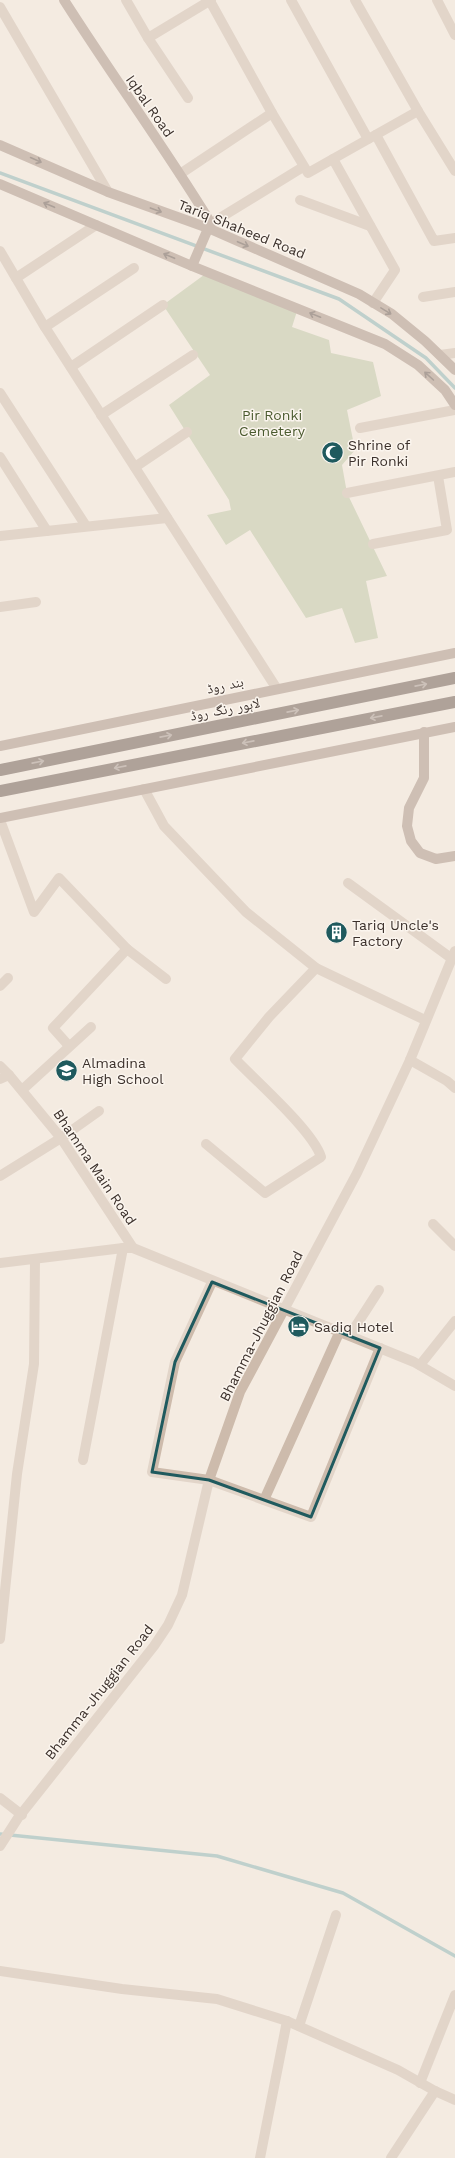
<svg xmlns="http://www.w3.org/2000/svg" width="455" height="2158" viewBox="0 0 455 2158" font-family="'Work Sans','Noto Naskh Arabic',sans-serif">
	<rect width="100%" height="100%" fill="#f4ebe1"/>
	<path fill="#b8c4a0" d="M 208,272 L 298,308 L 292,327 L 329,340 L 331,353 L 373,362 L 381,396 L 347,410 L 355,450 L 342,465 L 347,493 L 387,576 L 366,581 L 378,638 L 355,643 L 342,608 L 306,618 L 250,530 L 226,545 L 207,515 L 231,510 L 229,500 L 169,405 L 210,375 L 163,305 Z"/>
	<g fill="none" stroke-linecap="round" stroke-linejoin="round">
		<g stroke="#7fb0b2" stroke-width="3.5">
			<path d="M 0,173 L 339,299 L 426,358 L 455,388"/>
			<path d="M 0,1834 L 217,1856 L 343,1893 L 455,1956"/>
		</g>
		<g stroke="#cdbbac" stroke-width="10">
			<path d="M 126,0 L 148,38 L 188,98"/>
			<path d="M 291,0 L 368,139"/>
			<path d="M 355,0 L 418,111 L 455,171"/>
			<path d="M 437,0 L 455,35"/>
			<path d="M 210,1 L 272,113 L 308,173 L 418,111"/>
			<path d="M 0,7 L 108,192"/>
			<path d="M 148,38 L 211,0"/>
			<path d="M 376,135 L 434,241 L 455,238"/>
			<path d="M 333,159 L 395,270 L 373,303"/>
			<path d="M 180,174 L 272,113"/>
			<path d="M 300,200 L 370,226"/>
			<path d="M 210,224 L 303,167"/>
			<path d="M 0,251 L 43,324 L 277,689"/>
			<path d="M 16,278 L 96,225"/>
			<path d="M 423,297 L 455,292"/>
			<path d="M 45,327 L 134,268"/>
			<path d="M 440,355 L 455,353"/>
			<path d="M 71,367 L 163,305"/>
			<path d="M 0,393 L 86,526"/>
			<path d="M 101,415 L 193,355"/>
			<path d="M 360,428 L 455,410"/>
			<path d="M 0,457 L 47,531"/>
			<path d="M 135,467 L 187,432"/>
			<path d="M 347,493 L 455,472"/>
			<path d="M 0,536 L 167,518"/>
			<path d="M 373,544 L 447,530 L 438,476"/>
			<path d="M 0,607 L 36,602"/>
			<path d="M 144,789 L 164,826 L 246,912 L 316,968 L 425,1020"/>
			<path d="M 0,820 L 34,912 L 59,878 L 127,949 L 166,979"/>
			<path d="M 348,883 L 451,958"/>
			<path d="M 0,986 L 8,978"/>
			<path d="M 69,1046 L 53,1028 L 127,949"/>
			<path d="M 410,1060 L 447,1081 L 455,1088"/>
			<path d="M 0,1066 L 9,1075 L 61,1138 L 133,1248"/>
			<path d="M 0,1079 L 9,1075"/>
			<path d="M 22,1090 L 91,1027"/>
			<path d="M 206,1144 L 265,1193 L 321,1157 C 313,1131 256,1081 235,1059 L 269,1017 L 316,968"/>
			<path d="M 0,1176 L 61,1138 L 99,1111"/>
			<path d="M 433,1224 L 455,1246"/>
			<path d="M 0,1263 L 123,1248 L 133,1248 L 414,1362 L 455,1386"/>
			<path d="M 212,1282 L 175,1362 L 152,1472 L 209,1480 L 311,1517 L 380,1348"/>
			<path d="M 350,1335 L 379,1290"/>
			<path d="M 420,1365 L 455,1321"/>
			<path d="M 83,1460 L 123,1248"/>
			<path d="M 264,1500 L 340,1331"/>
			<path d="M 0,1639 L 17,1474 L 34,1364 L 35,1260"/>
			<path d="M 0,1798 L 22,1815"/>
			<path d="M 0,1846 L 18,1818 L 154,1646 L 168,1625 L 182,1595 L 209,1480 L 240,1392 L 357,1173 L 410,1060 L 455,951"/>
			<path d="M 0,1971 L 122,1989 L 217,1999 L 287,2021 L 398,2070 L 435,2091 L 455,2100"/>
			<path d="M 299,2026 L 336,1915"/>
			<path d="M 420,2083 L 455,1995"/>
			<path d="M 260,2158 L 287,2021"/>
			<path d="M 391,2158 L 435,2091"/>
		</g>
		<g stroke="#a18a7d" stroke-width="10">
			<path d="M 64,0 C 111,74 163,145 209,220 L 210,224 L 192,266"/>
			<path d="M 0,145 L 108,192 L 208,228 L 359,294 L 392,314 L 425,341 L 455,370"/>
			<path d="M 0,184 L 192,266 L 385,344 L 418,365 L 445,390 L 455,405"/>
			<path d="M 424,732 L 424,778 L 409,808 L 407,826 L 411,841 L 420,853 L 436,859 L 455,856"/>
			<path d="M 0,746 L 455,653"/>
			<path d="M 0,818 L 455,727"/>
		</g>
		<g stroke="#5c4a42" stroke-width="12">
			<path d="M 0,770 L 455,678"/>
			<path d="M 0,791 L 455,702"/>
		</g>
	</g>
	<defs><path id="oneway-shaft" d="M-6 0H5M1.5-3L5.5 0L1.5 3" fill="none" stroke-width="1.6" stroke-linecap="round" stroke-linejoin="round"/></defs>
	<g stroke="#544640">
		<use href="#oneway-shaft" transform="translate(36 160) rotate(24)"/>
		<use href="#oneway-shaft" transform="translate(49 205) rotate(-157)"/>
		<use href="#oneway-shaft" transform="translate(156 210) rotate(20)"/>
		<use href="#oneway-shaft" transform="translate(243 244) rotate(23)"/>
		<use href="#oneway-shaft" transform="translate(169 256) rotate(-157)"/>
		<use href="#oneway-shaft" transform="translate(386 311) rotate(31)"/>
		<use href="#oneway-shaft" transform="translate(315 315) rotate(-158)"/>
		<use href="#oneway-shaft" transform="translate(429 376) rotate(-138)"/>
	</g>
	<g stroke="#9c8e87">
		<use href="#oneway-shaft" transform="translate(421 685) rotate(-11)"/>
		<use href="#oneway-shaft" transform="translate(293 711) rotate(-11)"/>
		<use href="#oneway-shaft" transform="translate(376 717) rotate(169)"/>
		<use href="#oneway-shaft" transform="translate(166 736) rotate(-11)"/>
		<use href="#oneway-shaft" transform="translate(248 742) rotate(169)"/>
		<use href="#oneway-shaft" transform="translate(38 762) rotate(-11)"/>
		<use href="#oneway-shaft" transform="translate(120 767) rotate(169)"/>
	</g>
	<path d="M0 0H455V2158H0ZM 212,1282 L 380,1348 L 311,1517 L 209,1480 L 152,1472 L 175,1362 Z" fill="#f4ebe1" fill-opacity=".55" fill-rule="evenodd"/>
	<path fill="none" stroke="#1f5a5e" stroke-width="3" stroke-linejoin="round" d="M 212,1282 L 380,1348 L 311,1517 L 209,1480 L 152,1472 L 175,1362 Z"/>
	<defs>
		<symbol id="mosque-disc" viewBox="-11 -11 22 22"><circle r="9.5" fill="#1f5a5e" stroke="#fbf5ee"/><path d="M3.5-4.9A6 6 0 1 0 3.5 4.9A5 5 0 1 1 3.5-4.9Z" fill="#fff"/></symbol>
		<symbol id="building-disc" viewBox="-11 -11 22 22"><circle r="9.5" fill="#1f5a5e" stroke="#fbf5ee"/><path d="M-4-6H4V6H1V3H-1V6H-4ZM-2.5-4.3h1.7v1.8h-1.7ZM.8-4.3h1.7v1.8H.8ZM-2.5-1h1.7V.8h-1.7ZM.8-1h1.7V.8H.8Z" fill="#fff"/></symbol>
		<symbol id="school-disc" viewBox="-11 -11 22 22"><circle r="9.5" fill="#1f5a5e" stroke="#fbf5ee"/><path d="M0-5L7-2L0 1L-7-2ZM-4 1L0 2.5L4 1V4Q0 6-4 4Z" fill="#fff"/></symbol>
		<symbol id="hotel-disc" viewBox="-11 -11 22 22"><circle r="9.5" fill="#1f5a5e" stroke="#fbf5ee"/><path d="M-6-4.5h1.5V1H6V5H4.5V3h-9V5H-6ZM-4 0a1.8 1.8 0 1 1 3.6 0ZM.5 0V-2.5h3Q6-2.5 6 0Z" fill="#fff"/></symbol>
	</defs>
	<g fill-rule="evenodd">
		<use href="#mosque-disc" x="320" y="440" width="25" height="25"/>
		<use href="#building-disc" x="324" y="920" width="25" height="25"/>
		<use href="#school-disc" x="54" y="1058" width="25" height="25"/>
		<use href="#hotel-disc" x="286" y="1314" width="25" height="25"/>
	</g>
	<g text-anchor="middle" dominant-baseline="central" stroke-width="3" stroke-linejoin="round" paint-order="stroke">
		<g font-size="14" fill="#3b302b" stroke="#fbf5ee">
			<text transform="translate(150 106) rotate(55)">Iqbal Road</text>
			<text transform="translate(242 229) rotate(22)">Tariq Shaheed Road</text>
			<text transform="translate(225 685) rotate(-12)">بند روڈ</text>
			<text transform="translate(225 709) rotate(-11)">لاہور رنگ روڈ</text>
			<text transform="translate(95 1167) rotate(56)">Bhamma Main Road</text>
			<text transform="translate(261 1326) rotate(-63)">Bhamma-Jhuggian Road</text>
			<text transform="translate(99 1692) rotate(-52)">Bhamma-Jhuggian Road</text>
		</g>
		<g font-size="14" fill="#4a5a2e" stroke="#fbf5ee">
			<text x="272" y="415">Pir Ronki<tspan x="272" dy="16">Cemetery</tspan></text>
		</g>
		<g font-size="14" fill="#3b302b" stroke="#fbf5ee" text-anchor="start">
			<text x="348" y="445">Shrine of<tspan x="348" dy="16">Pir Ronki</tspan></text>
			<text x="352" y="925">Tariq Uncle's<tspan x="352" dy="16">Factory</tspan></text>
			<text x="82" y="1063">Almadina<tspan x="82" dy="16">High School</tspan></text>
			<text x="314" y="1327">Sadiq Hotel</text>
		</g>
	</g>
</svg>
